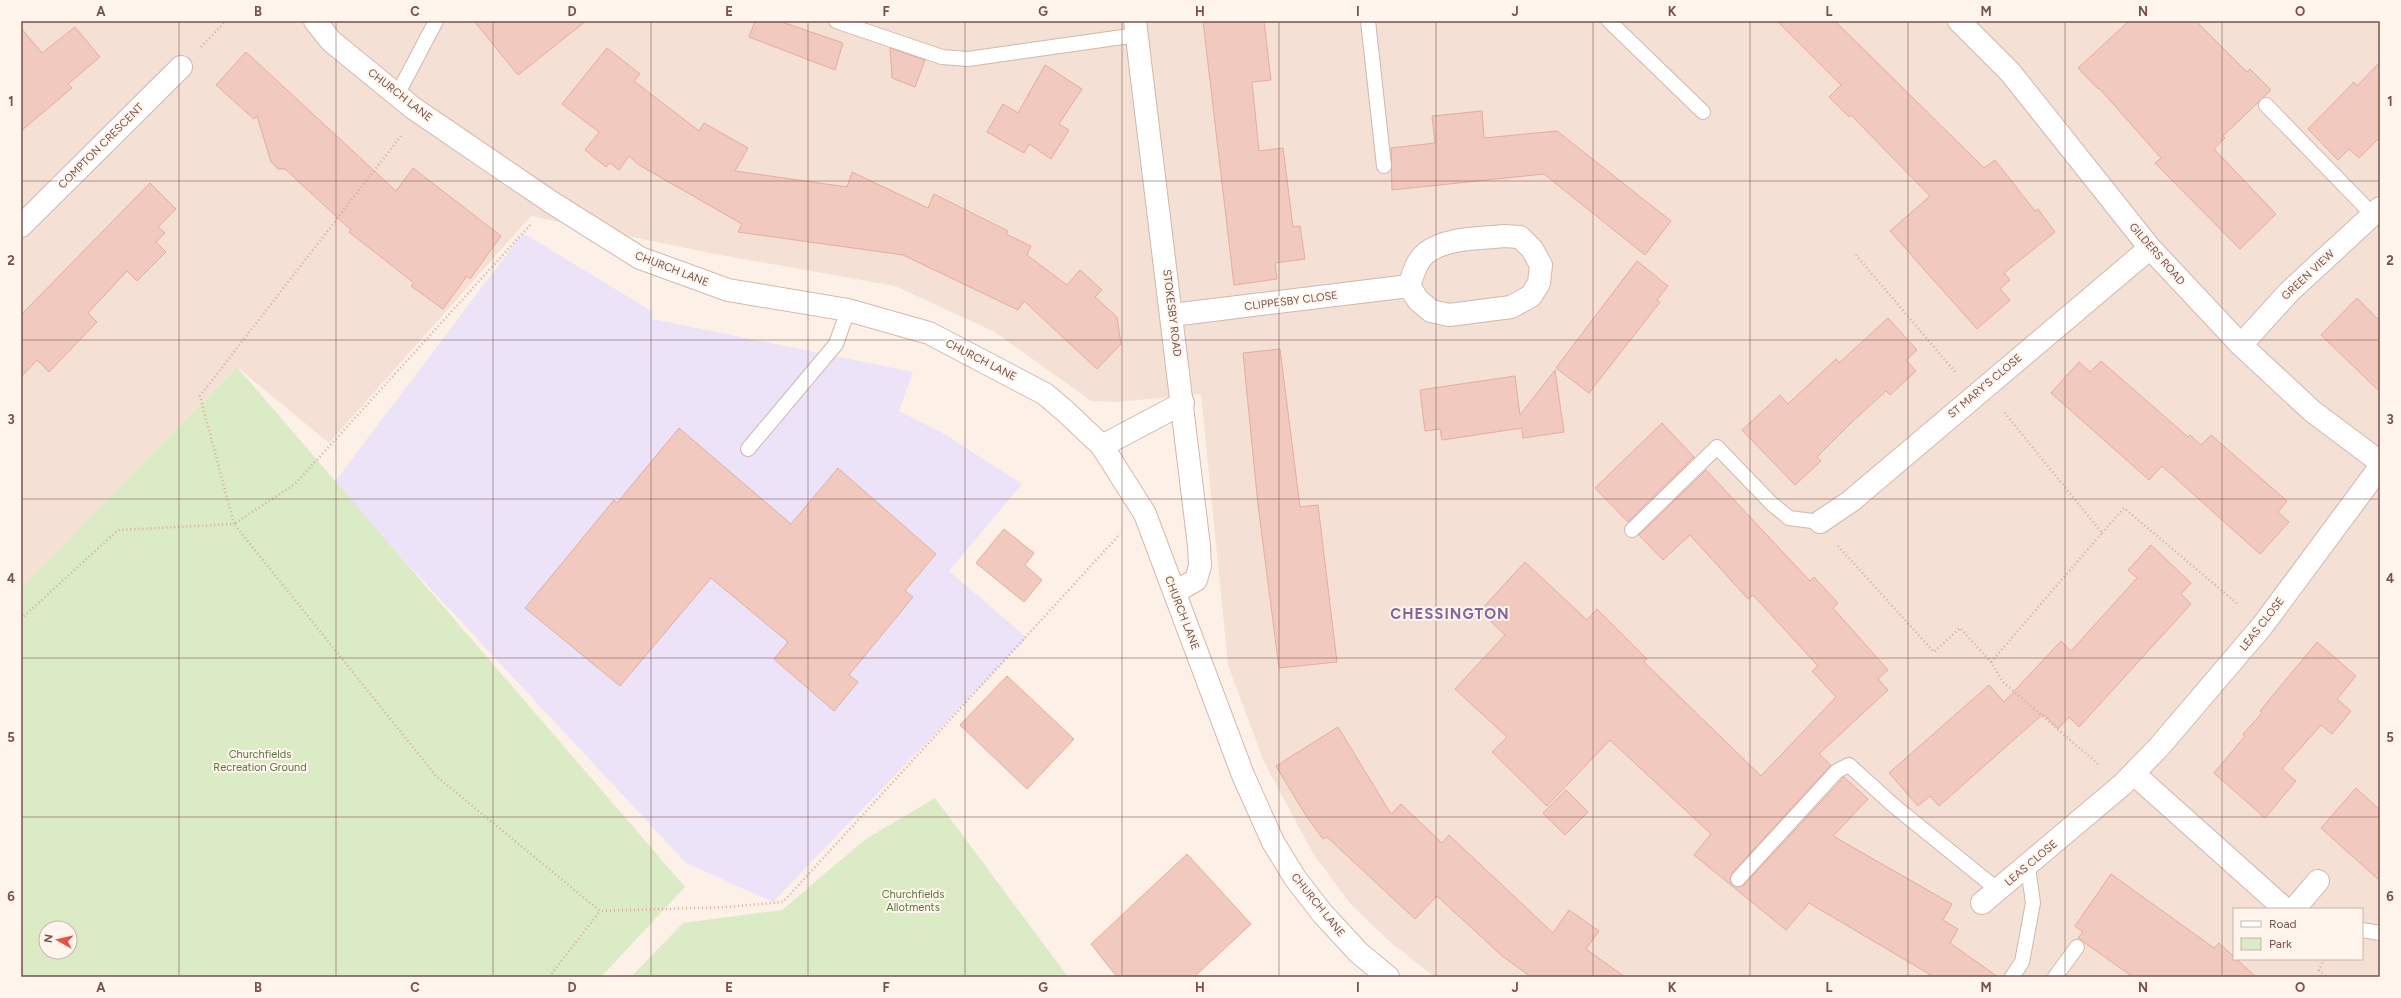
<svg xmlns="http://www.w3.org/2000/svg" width="2401" height="998" viewBox="0 0 2401 998" font-family="Figtree,sans-serif">
	<rect width="100%" height="100%" fill="#fcf0e7"/>
	<path fill="#f4e0d5" fill-rule="evenodd" d="M 21,21 L 2380,21 L 2380,977 L 1435,977 L 1391,943 L 1349,902 L 1314,855 L 1264,762 L 1228,665 L 1201,394 L 1116,402 L 1091,401 L 995,332 L 895,286 L 715,254 L 531,216 L 329,443 L 237,367 L 21,588 ZM 2234,909 L 2362,909 L 2362,959 L 2234,959 Z"/>
	<path fill="#ede3f9" d="M 523,233 L 653,312 L 652,319 L 913,372 L 899,411 L 941,432 L 1022,484 L 949,571 L 1027,638 L 773,902 L 686,863 L 333,484 Z"/>
	<g fill="#dbebc5" fill-rule="evenodd">
		<path d="M 237,367 L 685,887 L 601,977 L 21,977 L 21,588 ZM 46,928 L 70,928 L 70,952 L 46,952 Z"/>
		<path d="M 935,798 L 1068,977 L 631,977 L 683,923 L 782,910 L 866,839 Z"/>
	</g>
	<g fill="#f2c9be" stroke="#e5ac9e">
		<path d="M 474,21 L 586,21 L 518,75 Z"/>
		<path d="M 755,21 L 779,21 L 843,43 L 835,70 L 749,37 Z"/>
		<path d="M 1203,21 L 1264,21 L 1271,80 L 1252,82 L 1259,151 L 1283,148 L 1293,227 L 1300,226 L 1305,259 L 1275,263 L 1277,279 L 1234,285 Z"/>
		<path d="M 1777,21 L 1835,21 L 1984,168 L 1995,160 L 2035,211 L 2038,209 L 2055,232 L 2004,273 L 2010,280 L 2000,289 L 2010,300 L 1977,329 L 1890,231 L 1930,196 L 1851,115 L 1849,117 L 1829,97 L 1841,85 Z"/>
		<path d="M 2129,21 L 2196,21 L 2247,72 L 2250,69 L 2271,90 L 2223,136 L 2225,138 L 2214,149 L 2276,214 L 2240,249 L 2155,163 L 2161,158 L 2099,88 L 2098,89 L 2078,68 Z"/>
		<path d="M 75,27 L 100,57 L 68,84 L 72,88 L 21,131 L 21,28 L 42,53 Z"/>
		<path d="M 607,48 L 640,74 L 634,81 L 699,131 L 704,123 L 748,148 L 735,171 L 847,187 L 852,172 L 928,208 L 934,194 L 1008,231 L 1006,234 L 1031,246 L 1027,255 L 1067,285 L 1080,270 L 1102,290 L 1095,297 L 1117,317 L 1121,344 L 1097,369 L 1024,301 L 1018,310 L 903,255 L 738,232 L 742,224 L 639,165 L 629,156 L 619,170 L 610,163 L 606,167 L 585,150 L 599,132 L 562,104 Z"/>
		<path d="M 890,48 L 925,60 L 915,87 L 892,78 Z"/>
		<path d="M 246,52 L 396,191 L 413,168 L 501,236 L 470,279 L 467,276 L 443,309 L 411,286 L 414,283 L 349,232 L 351,230 L 285,169 L 278,169 L 271,162 L 257,116 L 254,119 L 216,85 Z"/>
		<path d="M 2380,62 L 2380,137 L 2359,158 L 2349,149 L 2338,160 L 2308,129 L 2354,82 L 2357,86 Z"/>
		<path d="M 1045,65 L 1082,89 L 1059,124 L 1069,130 L 1051,159 L 1029,144 L 1024,153 L 987,132 L 1003,104 L 1018,113 Z"/>
		<path d="M 1482,111 L 1484,138 L 1557,131 L 1671,221 L 1645,255 L 1544,174 L 1392,190 L 1391,148 L 1435,143 L 1432,116 Z"/>
		<path d="M 150,183 L 176,209 L 158,227 L 165,233 L 156,242 L 166,252 L 137,281 L 127,271 L 88,313 L 97,322 L 49,372 L 37,360 L 21,377 L 21,315 Z"/>
		<path d="M 1637,261 L 1668,286 L 1657,300 L 1660,302 L 1589,393 L 1556,368 Z"/>
		<path d="M 2357,298 L 2380,321 L 2380,392 L 2321,335 Z"/>
		<path d="M 1888,318 L 1917,350 L 1906,360 L 1916,371 L 1890,395 L 1886,391 L 1852,422 L 1817,457 L 1821,461 L 1795,485 L 1742,430 L 1780,395 L 1788,404 L 1836,359 L 1839,363 Z"/>
		<path d="M 1280,349 L 1300,507 L 1318,505 L 1337,662 L 1279,668 L 1258,505 L 1243,353 Z"/>
		<path d="M 2101,361 L 2188,437 L 2190,435 L 2201,445 L 2211,435 L 2287,501 L 2278,512 L 2289,522 L 2260,554 L 2162,466 L 2149,480 L 2051,393 L 2079,362 L 2090,372 Z"/>
		<path d="M 1555,370 L 1564,432 L 1523,438 L 1522,428 L 1442,440 L 1440,429 L 1425,431 L 1420,390 L 1515,376 L 1520,415 Z"/>
		<path d="M 1662,423 L 1694,457 L 1628,522 L 1595,488 Z"/>
		<path d="M 679,428 L 791,524 L 838,468 L 936,554 L 905,591 L 913,597 L 849,675 L 858,682 L 834,711 L 774,659 L 788,642 L 711,578 L 620,686 L 525,608 L 614,500 L 617,503 Z"/>
		<path d="M 1706,470 L 1810,581 L 1814,577 L 1838,603 L 1833,608 L 1888,670 L 1878,679 L 1888,690 L 1819,754 L 1831,765 L 1732,873 L 1730,882 L 1737,887 L 1744,885 L 1844,777 L 1868,799 L 1833,836 L 1952,904 L 1943,920 L 1958,929 L 1950,943 L 1998,977 L 1934,977 L 1809,903 L 1786,930 L 1694,855 L 1711,834 L 1610,740 L 1547,806 L 1492,752 L 1507,737 L 1455,689 L 1505,635 L 1480,611 L 1525,562 L 1587,620 L 1597,609 L 1647,659 L 1644,662 L 1761,776 L 1836,697 L 1812,671 L 1818,666 L 1753,595 L 1748,599 L 1690,535 L 1663,560 L 1639,535 Z"/>
		<path d="M 1004,529 L 1034,553 L 1025,565 L 1042,580 L 1024,602 L 976,563 Z"/>
		<path d="M 2151,545 L 2191,583 L 2181,594 L 2191,604 L 2079,727 L 2069,717 L 2058,729 L 2043,714 L 1939,806 L 1930,796 L 1918,806 L 1889,773 L 1989,685 L 2004,702 L 2061,641 L 2071,651 L 2137,578 L 2128,570 Z"/>
		<path d="M 2317,642 L 2356,676 L 2337,699 L 2351,711 L 2332,734 L 2321,725 L 2282,769 L 2296,781 L 2265,818 L 2214,773 L 2245,736 L 2243,734 L 2262,713 L 2260,711 Z"/>
		<path d="M 1007,676 L 1074,739 L 1027,789 L 960,725 Z"/>
		<path d="M 1338,727 L 1391,814 L 1401,804 L 1442,843 L 1449,835 L 1553,933 L 1569,910 L 1599,931 L 1586,949 L 1625,977 L 1531,977 L 1502,956 L 1437,896 L 1415,919 L 1327,837 L 1323,839 L 1305,814 L 1276,766 Z"/>
		<path d="M 2356,788 L 2380,810 L 2380,881 L 2321,828 Z"/>
		<path d="M 1566,790 L 1588,812 L 1565,835 L 1543,813 Z"/>
		<path d="M 1187,854 L 1251,924 L 1194,977 L 1117,977 L 1091,944 Z"/>
		<path d="M 2111,874 L 2214,948 L 2219,943 L 2256,977 L 2133,977 L 2078,938 L 2083,932 L 2075,926 Z"/>
	</g>
	<g fill="none" stroke-linecap="round" stroke-linejoin="round">
		<defs>
			<g id="lane">
				<path d="M 836,21 L 942,57 L 968,59 L 1137,35"/>
				<path d="M 1368,21 L 1384,166"/>
				<path d="M 1609,21 L 1703,112"/>
				<path d="M 397,95 L 436,21"/>
				<path d="M 2266,105 L 2373,215"/>
				<path d="M 748,449 L 836,344 L 848,310"/>
				<path d="M 1632,530 L 1717,447 L 1771,503 L 1789,518 L 1820,522"/>
				<path d="M 1738,879 L 1837,771 L 1849,765 L 1893,805 L 1998,890"/>
				<path d="M 2362,930 L 2380,933"/>
				<path d="M 2012,977 L 2022,962 L 2033,903 L 2028,867"/>
				<path d="M 2055,977 L 2077,947"/>
			</g>
			<g id="street">
				<path d="M 1135,21 L 1199,546 L 1200,566 L 1196,580 L 1175,592"/>
				<path d="M 1959,21 L 2010,72 L 2150,248 L 2241,345 L 2312,411 L 2380,462"/>
				<path d="M 21,226 L 181,67"/>
				<path d="M 1504,236 L 1520,237 L 1532,249 L 1541,265 L 1539,283 L 1531,296 L 1511,307 L 1449,315 L 1431,311 L 1418,300 L 1409,286 C 1413,275 1416,261 1426,253 C 1447,237 1479,239 1504,236 Z"/>
				<path d="M 1172,315 L 1409,286"/>
				<path d="M 2241,345 L 2289,292 L 2380,208"/>
				<path d="M 1102,446 L 1183,403"/>
				<path d="M 1820,522 L 1851,501 L 2150,248"/>
				<path d="M 2134,774 L 2285,909"/>
				<path d="M 1982,903 L 2122,785 L 2159,747 L 2263,625 L 2380,467"/>
				<path d="M 2294,909 L 2318,881"/>
			</g>
			<path id="secondary" d="M 315,21 L 331,41 L 413,108 L 551,202 L 640,258 L 728,290 L 848,310 L 929,333 L 1045,394 L 1065,411 L 1102,446 L 1145,514 L 1243,775 L 1273,842 L 1295,878 L 1322,913 L 1359,953 L 1388,977"/>
		</defs>
		<use href="#lane" stroke="#d0b8af" stroke-width="16"/>
		<use href="#street" stroke="#d0b8af" stroke-width="24"/>
		<use href="#secondary" stroke="#d6b8af" stroke-width="24"/>
		<g stroke="#d7aca1" stroke-width="2.5" stroke-dasharray="1 3" stroke-linecap="butt">
			<path d="M 201,47 L 226,21"/>
			<path d="M 530,225 L 295,484 L 234,524 L 436,776 L 600,911 L 727,907 L 783,902 L 1120,534"/>
			<path d="M 1856,255 L 1956,373"/>
			<path d="M 2102,533 L 2124,508 L 2239,605"/>
			<path d="M 1838,546 L 1934,652 L 1960,628 L 1991,662 L 2003,682 L 2098,764"/>
			<path d="M 21,619 L 118,530 L 234,524 L 200,396 L 401,136"/>
			<path d="M 1991,662 L 2102,533 L 2004,412"/>
			<path d="M 2324,959 L 2319,970 L 2326,977"/>
			<path d="M 549,977 L 600,911"/>
		</g>
		<use href="#lane" stroke="#fff" stroke-width="14"/>
		<use href="#street" stroke="#fff" stroke-width="22"/>
		<use href="#secondary" stroke="#fff" stroke-width="22"/>
	</g>
	<path fill="none" stroke="#76524b" stroke-width="1" stroke-opacity="0.55" d="M 179,21 L 179,977M 336,21 L 336,977M 493,21 L 493,977M 651,21 L 651,977M 808,21 L 808,977M 965,21 L 965,977M 1122,21 L 1122,977M 1279,21 L 1279,977M 1436,21 L 1436,977M 1593,21 L 1593,977M 1750,21 L 1750,977M 1908,21 L 1908,977M 2065,21 L 2065,977M 2222,21 L 2222,977M 21,181 L 2380,181M 21,340 L 2380,340M 21,499 L 2380,499M 21,658 L 2380,658M 21,817 L 2380,817"/>
	<g text-anchor="middle" dominant-baseline="central" stroke-width="4" stroke-linejoin="round" paint-order="stroke">
		<g font-size="11" fill="#76524b" stroke="#fff5ed">
			<text transform="translate(400 95) rotate(38)">CHURCH LANE</text>
			<text transform="translate(101 146) rotate(-45)">COMPTON CRESCENT</text>
			<text transform="translate(2157 254) rotate(49)">GILDERS ROAD</text>
			<text transform="translate(672 269) rotate(21)">CHURCH LANE</text>
			<text transform="translate(2308 275) rotate(-43)">GREEN VIEW</text>
			<text transform="translate(1291 301) rotate(-7)">CLIPPESBY CLOSE</text>
			<text transform="translate(1172 313) rotate(83)">STOKESBY ROAD</text>
			<text transform="translate(981 360) rotate(27)">CHURCH LANE</text>
			<text transform="translate(1985 386) rotate(-40)">ST MARY'S CLOSE</text>
			<text transform="translate(1182 613) rotate(69)">CHURCH LANE</text>
			<text transform="translate(2262 624) rotate(-52)">LEAS CLOSE</text>
			<text transform="translate(2031 863) rotate(-40)">LEAS CLOSE</text>
			<text transform="translate(1318 905) rotate(51)">CHURCH LANE</text>
		</g>
		<g font-size="11" fill="#5a7640" stroke="#fff5ed">
			<text x="260" y="754">Churchfields<tspan x="260" dy="13">Recreation Ground</tspan></text>
			<text x="913" y="894">Churchfields<tspan x="913" dy="13">Allotments</tspan></text>
		</g>
		<g font-size="15" font-weight="bold" letter-spacing="1" fill="#7f679a" stroke="#fff5ed">
			<text x="1450" y="614">CHESSINGTON</text>
		</g>
	</g>
	<rect width="2401" height="998" fill="none" stroke="#fff5ed" stroke-width="44"/>
	<rect x="2233" y="908" width="130" height="52" fill="#fff5ed" stroke="#c8b4ac"/>
	<rect x="2241" y="921" width="20" height="6" fill="#ffffff" stroke="#c8b4ac"/>
	<text x="2269" y="928" font-size="12" fill="#76524b">Road</text>
	<rect x="2241" y="938" width="20" height="12" fill="#dbebc5" stroke="#c8b4ac"/>
	<text x="2269" y="948" font-size="12" fill="#76524b">Park</text>
	<g transform="translate(58 940) rotate(278)"><circle r="19" fill="#fff5ed" stroke="#c8b4ac"/>
	<path d="M0-3L7 15L0 10L-7 15Z" fill="#e6514c"/>
	<text y="-6" font-size="11" font-weight="bold" text-anchor="middle" fill="#76524b">N</text>
	</g>
	<rect x="22" y="22" width="2357" height="954" fill="none" stroke="#76524b" stroke-width="1.5"/>
	<g font-size="13" text-anchor="middle" font-weight="bold" fill="#76524b">
		<text x="101" y="16">A</text>
		<text x="258" y="16">B</text>
		<text x="415" y="16">C</text>
		<text x="572" y="16">D</text>
		<text x="729" y="16">E</text>
		<text x="886" y="16">F</text>
		<text x="1043" y="16">G</text>
		<text x="1200" y="16">H</text>
		<text x="1358" y="16">I</text>
		<text x="1515" y="16">J</text>
		<text x="1672" y="16">K</text>
		<text x="1829" y="16">L</text>
		<text x="1986" y="16">M</text>
		<text x="2143" y="16">N</text>
		<text x="2300" y="16">O</text>
		<text x="11" y="106">1</text>
		<text x="2390" y="106">1</text>
		<text x="11" y="265">2</text>
		<text x="2390" y="265">2</text>
		<text x="11" y="424">3</text>
		<text x="2390" y="424">3</text>
		<text x="11" y="583">4</text>
		<text x="2390" y="583">4</text>
		<text x="11" y="742">5</text>
		<text x="2390" y="742">5</text>
		<text x="11" y="901">6</text>
		<text x="2390" y="901">6</text>
		<text x="101" y="992">A</text>
		<text x="258" y="992">B</text>
		<text x="415" y="992">C</text>
		<text x="572" y="992">D</text>
		<text x="729" y="992">E</text>
		<text x="886" y="992">F</text>
		<text x="1043" y="992">G</text>
		<text x="1200" y="992">H</text>
		<text x="1358" y="992">I</text>
		<text x="1515" y="992">J</text>
		<text x="1672" y="992">K</text>
		<text x="1829" y="992">L</text>
		<text x="1986" y="992">M</text>
		<text x="2143" y="992">N</text>
		<text x="2300" y="992">O</text>
	</g>
</svg>
